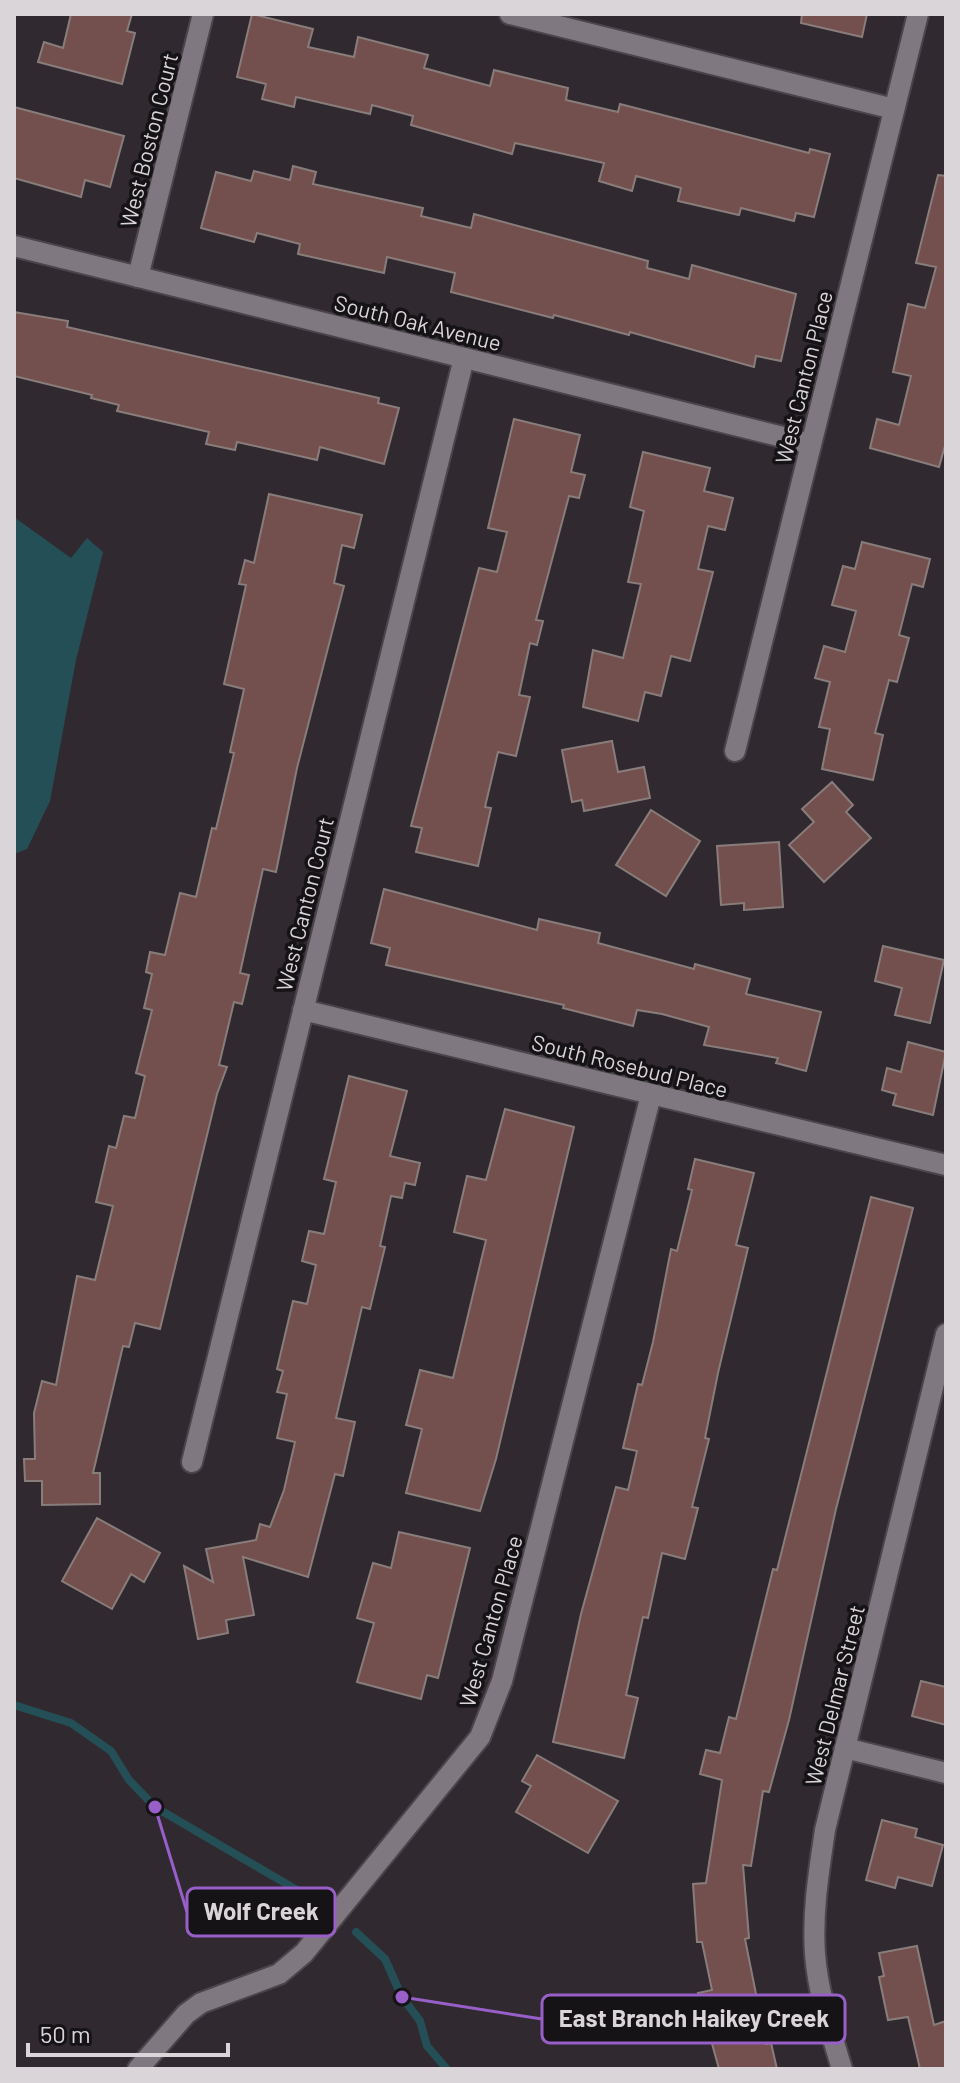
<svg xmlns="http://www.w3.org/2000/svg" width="960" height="2083" viewBox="0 0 960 2083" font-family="Barlow,sans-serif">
	<rect width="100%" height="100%" fill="#302930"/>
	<path fill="#244f56" d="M 14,517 L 71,558 L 87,538 L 103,552 L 76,660 L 50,801 L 27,849 L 14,854 Z"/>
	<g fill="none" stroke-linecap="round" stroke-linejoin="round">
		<g stroke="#244f56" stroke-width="8">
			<path d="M 14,1705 L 71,1723 L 111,1751 L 129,1780 L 155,1807 L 319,1903"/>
			<path d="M 356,1932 L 385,1959 L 402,1997 L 420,2021 L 427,2046 L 447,2069"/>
		</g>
	</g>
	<g fill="#734f4d" stroke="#897d7c" stroke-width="2">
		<path d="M 71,14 L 132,14 L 127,31 L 135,33 L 122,84 L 38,62 L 44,42 L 63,48 Z"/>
		<path d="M 252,14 L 313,29 L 308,47 L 354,57 L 358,37 L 428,55 L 424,68 L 490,86 L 494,70 L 568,88 L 566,100 L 618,112 L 620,104 L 809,153 L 810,149 L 830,154 L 814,217 L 796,213 L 794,221 L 741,208 L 739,215 L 678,201 L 681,188 L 636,176 L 632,191 L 599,181 L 604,163 L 515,143 L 512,154 L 411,125 L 413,116 L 372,105 L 370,114 L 296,97 L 294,107 L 262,99 L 266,84 L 237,77 Z"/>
		<path d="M 802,14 L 867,14 L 862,37 L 801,23 Z"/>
		<path d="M 14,107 L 124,136 L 110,187 L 85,180 L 81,197 L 14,178 Z"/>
		<path d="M 293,166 L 316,172 L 313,184 L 423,208 L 421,216 L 471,228 L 474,214 L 648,261 L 647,268 L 689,279 L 692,265 L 796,294 L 781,361 L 756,356 L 754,367 L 630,332 L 629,335 L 554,315 L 553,318 L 451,292 L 455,273 L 387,257 L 384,273 L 298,254 L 300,244 L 257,233 L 254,242 L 201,228 L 216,172 L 251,181 L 254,171 L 290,180 Z"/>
		<path d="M 938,175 L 946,176 L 946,442 L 939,467 L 870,448 L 877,419 L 899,425 L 911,376 L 893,372 L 908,304 L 925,308 L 936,267 L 916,263 Z"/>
		<path d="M 14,312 L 68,321 L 67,327 L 379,398 L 378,403 L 399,408 L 384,464 L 320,447 L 317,460 L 237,442 L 235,450 L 206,444 L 209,432 L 117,411 L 119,405 L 91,398 L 92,395 L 14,376 Z"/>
		<path d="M 514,419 L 580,435 L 571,472 L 585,475 L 579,498 L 569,496 L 536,620 L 543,621 L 537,645 L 530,643 L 519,695 L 530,697 L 516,756 L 498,752 L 485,807 L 491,808 L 478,866 L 416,852 L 422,828 L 411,826 L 479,568 L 497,572 L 507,532 L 488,528 Z"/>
		<path d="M 643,452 L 710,468 L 704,491 L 733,498 L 725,530 L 708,526 L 698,569 L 713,572 L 690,661 L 671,656 L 661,696 L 645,692 L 638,721 L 583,707 L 593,650 L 623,658 L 641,584 L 628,582 L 644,511 L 630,507 Z"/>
		<path d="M 269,494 L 362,515 L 354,548 L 342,545 L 334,583 L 344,586 L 297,768 L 276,872 L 263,869 L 240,973 L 249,975 L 242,1004 L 234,1002 L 219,1065 L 227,1067 L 217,1094 L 160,1329 L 135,1323 L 129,1347 L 123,1346 L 93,1473 L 100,1473 L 100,1504 L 42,1505 L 42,1481 L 25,1481 L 24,1459 L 35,1459 L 34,1413 L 42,1381 L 56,1385 L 77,1276 L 95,1280 L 113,1206 L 96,1202 L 109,1146 L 116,1148 L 124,1116 L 135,1118 L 145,1076 L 136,1073 L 152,1010 L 144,1008 L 152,974 L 146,972 L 150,952 L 165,955 L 180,893 L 196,897 L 212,828 L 216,829 L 234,753 L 230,752 L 244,689 L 224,684 L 246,585 L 239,584 L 245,560 L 254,563 Z"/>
		<path d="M 862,542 L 930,559 L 923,587 L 912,584 L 899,635 L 909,638 L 897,682 L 889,680 L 875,733 L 883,735 L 873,780 L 822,769 L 830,729 L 819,727 L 830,682 L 815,678 L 824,646 L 845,652 L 856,611 L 832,605 L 843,566 L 855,569 Z"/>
		<path d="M 612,741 L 618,772 L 644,767 L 650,798 L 584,811 L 582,800 L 572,802 L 562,750 Z"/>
		<path d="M 832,782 L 853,805 L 846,812 L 871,838 L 824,882 L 789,845 L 814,822 L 802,809 Z"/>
		<path d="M 651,810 L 700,841 L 666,896 L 616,865 Z"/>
		<path d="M 779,842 L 783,907 L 744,910 L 744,903 L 721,905 L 717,846 Z"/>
		<path d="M 384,889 L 537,930 L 539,919 L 600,933 L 598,943 L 694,969 L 695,964 L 750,979 L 746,994 L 821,1012 L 806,1071 L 776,1063 L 778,1058 L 704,1045 L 709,1027 L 662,1014 L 637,1010 L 633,1026 L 563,1008 L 564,1005 L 386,965 L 390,948 L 371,943 Z"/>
		<path d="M 883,946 L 944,960 L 930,1023 L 895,1015 L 902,988 L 875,981 Z"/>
		<path d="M 908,1042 L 946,1052 L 933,1115 L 893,1105 L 896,1094 L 882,1090 L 887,1068 L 901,1072 Z"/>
		<path d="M 349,1076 L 407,1091 L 390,1156 L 420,1163 L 415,1185 L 405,1183 L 402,1198 L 391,1196 L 380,1246 L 385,1247 L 370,1309 L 362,1307 L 336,1418 L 355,1422 L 343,1476 L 335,1474 L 308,1577 L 243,1557 L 254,1615 L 226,1620 L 228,1633 L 198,1639 L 184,1566 L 213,1582 L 206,1549 L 256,1540 L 260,1524 L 270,1527 L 284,1490 L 295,1442 L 277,1438 L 287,1394 L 277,1392 L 283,1371 L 277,1369 L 293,1301 L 307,1304 L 316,1265 L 302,1261 L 309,1231 L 324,1234 L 336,1182 L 324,1179 Z"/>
		<path d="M 505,1109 L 574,1127 L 496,1459 L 480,1511 L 406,1493 L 422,1429 L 406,1425 L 420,1370 L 453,1378 L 486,1240 L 454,1232 L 467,1176 L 486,1180 Z"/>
		<path d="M 695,1159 L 754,1173 L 736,1245 L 748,1248 L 718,1373 L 705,1438 L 709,1439 L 692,1507 L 698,1508 L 685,1559 L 662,1553 L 648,1618 L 643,1617 L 626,1695 L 638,1698 L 624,1758 L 553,1742 L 581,1614 L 616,1487 L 628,1490 L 637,1451 L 623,1448 L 638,1384 L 642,1385 L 653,1342 L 671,1249 L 677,1251 L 692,1190 L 688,1189 Z"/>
		<path d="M 871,1197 L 913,1208 L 836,1509 L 789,1720 L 769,1792 L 763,1791 L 751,1866 L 743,1865 L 749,1938 L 745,1939 L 766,2044 L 771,2043 L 777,2069 L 719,2069 L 698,1993 L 712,1990 L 702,1942 L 697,1942 L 693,1884 L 706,1883 L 722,1780 L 700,1774 L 706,1750 L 720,1753 L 729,1717 L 736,1719 L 773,1569 L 777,1570 Z"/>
		<path d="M 97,1518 L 160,1553 L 144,1582 L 131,1574 L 112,1609 L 62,1581 Z"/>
		<path d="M 399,1532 L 470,1548 L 438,1678 L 427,1675 L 421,1699 L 357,1682 L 374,1623 L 357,1618 L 373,1563 L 391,1568 Z"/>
		<path d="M 921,1681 L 946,1687 L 946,1725 L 912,1716 Z"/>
		<path d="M 537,1755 L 618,1801 L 588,1853 L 516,1812 L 531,1786 L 522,1781 Z"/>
		<path d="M 882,1820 L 917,1829 L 915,1837 L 943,1845 L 932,1886 L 898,1877 L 895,1888 L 866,1880 Z"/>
		<path d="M 917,1946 L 934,2025 L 946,2021 L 946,2069 L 920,2069 L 908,2017 L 888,2020 L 879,1977 L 884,1976 L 879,1953 Z"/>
	</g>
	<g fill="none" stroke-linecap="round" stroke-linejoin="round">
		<defs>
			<g id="minor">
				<path d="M 510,14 L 894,109"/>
				<path d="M 14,246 L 811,444"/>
				<path d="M 138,277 L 203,14"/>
				<path d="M 735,751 L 918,14"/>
				<path d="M 303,1010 L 946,1165"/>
				<path d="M 192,1462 L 464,358"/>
				<path d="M 845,1748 L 946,1773"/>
				<path d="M 138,2069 L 186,2014 L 201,2003 L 279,1974 L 304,1953 L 480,1737 L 502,1681 L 651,1095"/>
				<path d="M 842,2069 C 831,2032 818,1993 815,1954 C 812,1912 819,1871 825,1830 L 946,1334"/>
			</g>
		</defs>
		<use href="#minor" stroke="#4a454a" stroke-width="24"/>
		<use href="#minor" stroke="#807880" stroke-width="20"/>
	</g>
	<g text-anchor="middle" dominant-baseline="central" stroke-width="7" stroke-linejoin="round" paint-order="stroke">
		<g font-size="22" fill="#d9d5d9" stroke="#161316">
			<text transform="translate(148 140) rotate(-76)">West Boston Court</text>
			<text transform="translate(418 322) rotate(14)">South Oak Avenue</text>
			<text transform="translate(803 377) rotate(-76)">West Canton Place</text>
			<text transform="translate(304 904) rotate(-76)">West Canton Court</text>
			<text transform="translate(630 1065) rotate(14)">South Rosebud Place</text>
			<text transform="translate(490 1621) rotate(-74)">West Canton Place</text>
			<text transform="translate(834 1695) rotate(-76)">West Delmar Street</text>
		</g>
	</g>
	<path fill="none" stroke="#975fc7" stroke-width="3" d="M155 1807L187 1912M402 1997L542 2019"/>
	<g fill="#975fc7" stroke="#161316" stroke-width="3">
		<circle cx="155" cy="1807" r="8"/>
		<circle cx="402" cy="1997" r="8"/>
	</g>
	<g fill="#161316" stroke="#975fc7" stroke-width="3">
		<rect x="187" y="1888" width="148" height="48" rx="8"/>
		<rect x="542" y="1995" width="303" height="48" rx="8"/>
	</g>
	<g font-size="24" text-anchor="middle" font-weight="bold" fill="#d9d5d9">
		<text x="261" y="1920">Wolf Creek</text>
		<text x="694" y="2027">East Branch Haikey Creek</text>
	</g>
	<rect width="960" height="2083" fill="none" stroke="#d9d5d9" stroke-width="32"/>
	<path d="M28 2043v12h200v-12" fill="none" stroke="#d9d5d9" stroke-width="4"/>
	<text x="40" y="2043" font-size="24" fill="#d9d5d9" stroke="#161316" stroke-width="6" paint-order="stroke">50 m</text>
</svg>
